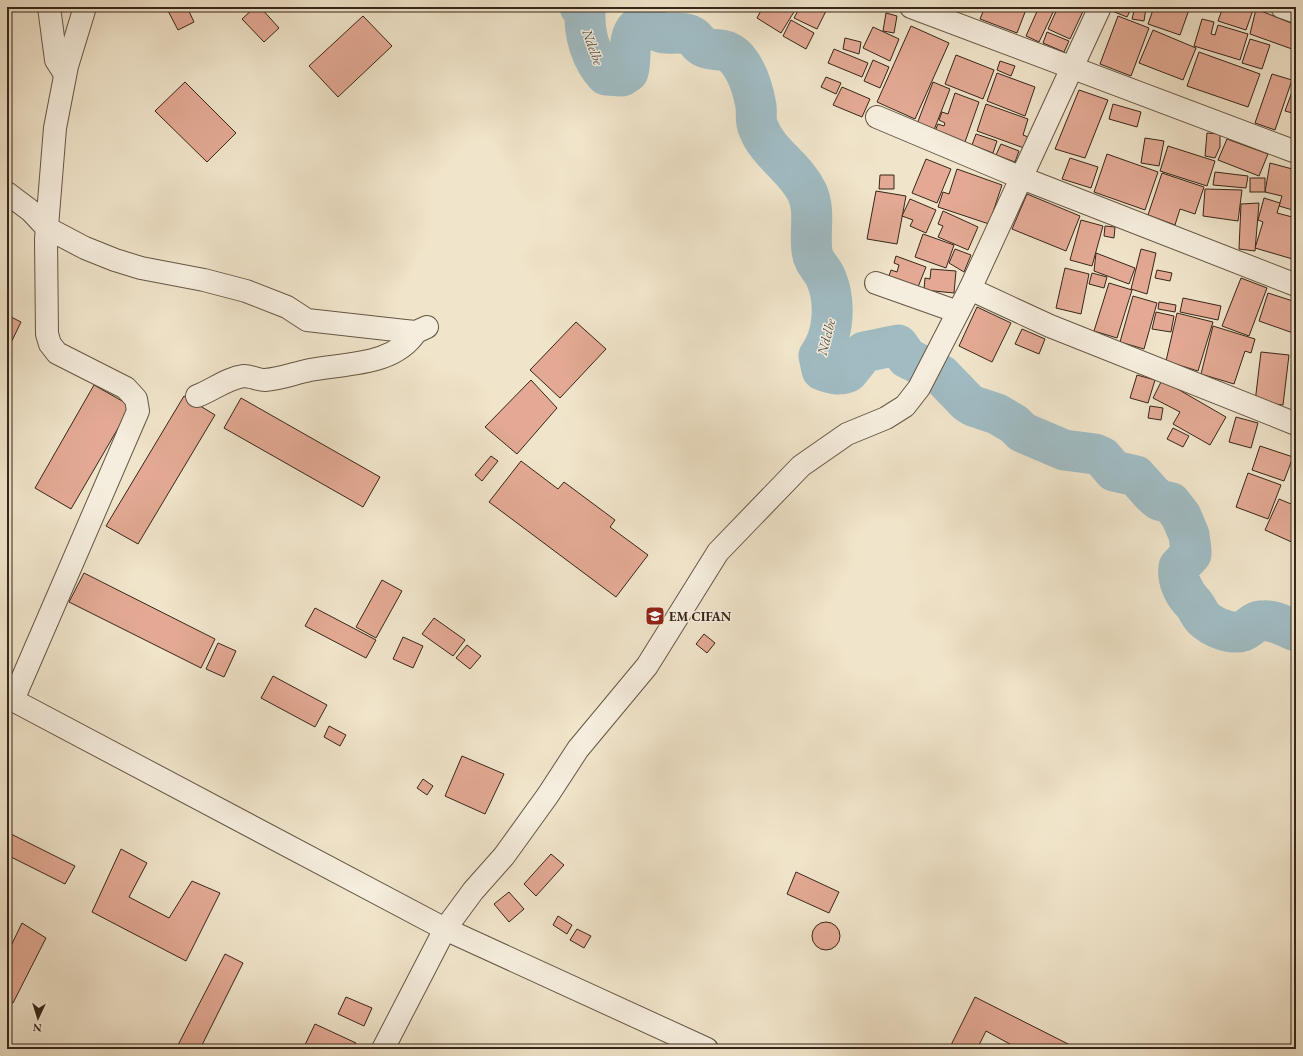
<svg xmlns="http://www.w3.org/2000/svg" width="1303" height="1056" viewBox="0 0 1303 1056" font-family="'EB Garamond',serif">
	<rect width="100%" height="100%" fill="#f0e4ca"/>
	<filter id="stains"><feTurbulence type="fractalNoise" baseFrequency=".005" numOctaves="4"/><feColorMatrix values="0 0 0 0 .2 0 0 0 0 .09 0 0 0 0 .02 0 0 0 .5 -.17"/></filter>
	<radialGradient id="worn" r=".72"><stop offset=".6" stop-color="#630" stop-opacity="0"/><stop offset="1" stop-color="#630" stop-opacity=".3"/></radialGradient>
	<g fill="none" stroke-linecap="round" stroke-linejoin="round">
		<path stroke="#a0bbc2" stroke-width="41" d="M 580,7 L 585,12 C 584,34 591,59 606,75 L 622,76 L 628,72 C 632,59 627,38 637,28 C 645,19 657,33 664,33 C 673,34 685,31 693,37 C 697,40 699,45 704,47 C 716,53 724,45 737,59 C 748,72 753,89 756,106 C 757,113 755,121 758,127 C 767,153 795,167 807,192 C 816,212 809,231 812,251 C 813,262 822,269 826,278 C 836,302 834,335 819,356 L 822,370 C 830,373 839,376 848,372 L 864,352 L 898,345 L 907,358 L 941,375 L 967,402 L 973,406 L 997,414 L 1014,424 L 1022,432 L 1064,450 L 1095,454 L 1102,457 L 1114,471 L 1136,476 L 1152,494 L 1159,500 L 1171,503 L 1181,516 L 1189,535 L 1191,550 L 1191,554 L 1179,567 C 1177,580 1184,594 1193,603 C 1197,607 1199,614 1203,618 C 1212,627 1231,635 1243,631 C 1249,628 1255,621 1261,621 C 1274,619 1285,627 1296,631"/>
	</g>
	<g fill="#e3a994" stroke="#372618">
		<path d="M 166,7 L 187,7 L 194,22 L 178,30 Z"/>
		<path d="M 255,7 L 260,7 L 279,28 L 264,42 L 242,19 Z"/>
		<path d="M 763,7 L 797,7 L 781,33 L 757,18 Z"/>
		<path d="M 800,7 L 828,7 L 817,29 L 794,18 Z"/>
		<path d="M 985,7 L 1027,7 L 1017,33 L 980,19 Z"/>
		<path d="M 1039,7 L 1055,8 L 1039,42 L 1026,36 Z"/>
		<path d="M 1058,7 L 1085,7 L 1070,39 L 1048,29 Z"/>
		<path d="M 1114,7 L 1132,7 L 1127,17 L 1112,11 Z"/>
		<path d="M 1135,7 L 1146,8 L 1144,21 L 1132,19 Z"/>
		<path d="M 1154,7 L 1190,7 L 1180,35 L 1148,24 Z"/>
		<path d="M 1223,7 L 1254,7 L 1246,30 L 1218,21 Z"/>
		<path d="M 1256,9 L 1296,25 L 1296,34 L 1292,49 L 1250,34 Z"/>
		<path d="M 886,13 L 897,16 L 894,33 L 883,31 Z"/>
		<path d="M 363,16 L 392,46 L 338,97 L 309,66 Z"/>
		<path d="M 1118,16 L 1149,28 L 1131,76 L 1100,64 Z"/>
		<path d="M 1202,19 L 1214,22 L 1211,34 L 1215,35 L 1218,25 L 1248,34 L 1240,60 L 1194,46 Z"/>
		<path d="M 791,20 L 814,33 L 806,49 L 783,36 Z"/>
		<path d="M 911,26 L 949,43 L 915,119 L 877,102 Z"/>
		<path d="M 873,27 L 899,39 L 890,61 L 863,48 Z"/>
		<path d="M 1153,30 L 1196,48 L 1183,80 L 1139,63 Z"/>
		<path d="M 1047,32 L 1069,41 L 1064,52 L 1043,43 Z"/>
		<path d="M 845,38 L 861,42 L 859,54 L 843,49 Z"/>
		<path d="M 1250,39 L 1270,45 L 1262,69 L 1242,63 Z"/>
		<path d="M 834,49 L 868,63 L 862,77 L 828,63 Z"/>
		<path d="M 1199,52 L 1260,74 L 1248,107 L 1187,86 Z"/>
		<path d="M 956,55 L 994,70 L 983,99 L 945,84 Z"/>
		<path d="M 873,60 L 889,67 L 880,88 L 864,81 Z"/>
		<path d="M 1000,61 L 1015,66 L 1011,76 L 997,70 Z"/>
		<path d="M 997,73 L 1035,87 L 1025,116 L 987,101 Z"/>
		<path d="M 1272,74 L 1292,80 L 1275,130 L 1255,123 Z"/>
		<path d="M 826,77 L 841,83 L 836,94 L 821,87 Z"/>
		<path d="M 1296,81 L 1296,114 L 1285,111 Z"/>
		<path d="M 185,82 L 236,133 L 207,162 L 155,111 Z"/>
		<path d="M 933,82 L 950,89 L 934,130 L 917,124 Z"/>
		<path d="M 842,87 L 870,99 L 862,117 L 833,105 Z"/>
		<path d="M 1079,90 L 1108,100 L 1085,158 L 1055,149 Z"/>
		<path d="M 955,93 L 979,102 L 965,142 L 935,131 L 938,124 L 944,126 L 945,123 L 939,120 L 942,112 L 948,114 Z"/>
		<path d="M 986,104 L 1028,119 L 1023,135 L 1028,137 L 1024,148 L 977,131 Z"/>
		<path d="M 1113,104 L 1141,112 L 1137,127 L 1109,119 Z"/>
		<path d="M 1207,133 L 1220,134 L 1220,147 L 1215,158 L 1205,156 Z"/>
		<path d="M 976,134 L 997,141 L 993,153 L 972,145 Z"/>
		<path d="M 1145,138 L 1164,141 L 1159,166 L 1141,163 Z"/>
		<path d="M 1227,139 L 1268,154 L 1259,176 L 1218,160 Z"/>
		<path d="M 1001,144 L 1019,151 L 1015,162 L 996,155 Z"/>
		<path d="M 1168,146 L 1215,161 L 1207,186 L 1160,171 Z"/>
		<path d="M 1107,154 L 1158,172 L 1145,210 L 1094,192 Z"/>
		<path d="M 1070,158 L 1098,167 L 1091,188 L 1062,179 Z"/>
		<path d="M 926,159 L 951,169 L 937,203 L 912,193 Z"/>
		<path d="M 1270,163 L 1296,170 L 1296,211 L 1279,206 L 1282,196 L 1265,192 Z"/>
		<path d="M 957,169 L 1002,185 L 989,224 L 938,207 L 943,192 L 949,194 Z"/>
		<path d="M 1215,172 L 1248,176 L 1246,188 L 1213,185 Z"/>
		<path d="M 1162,173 L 1204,187 L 1195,214 L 1180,209 L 1175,225 L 1148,215 Z"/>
		<path d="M 880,175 L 894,175 L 894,189 L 879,189 Z"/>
		<rect x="1250" y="178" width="15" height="14"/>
		<path d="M 1205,189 L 1242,190 L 1238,221 L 1203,216 Z"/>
		<path d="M 876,191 L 906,196 L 897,244 L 867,239 Z"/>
		<path d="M 1027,194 L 1080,216 L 1066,251 L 1012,229 Z"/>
		<path d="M 1264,198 L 1280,203 L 1277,213 L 1296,218 L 1296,260 L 1255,248 L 1263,222 L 1258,220 Z"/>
		<path d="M 910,199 L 936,210 L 926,233 L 910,226 L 913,220 L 902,216 Z"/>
		<path d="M 1259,203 L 1255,251 L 1239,249 L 1241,204 Z"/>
		<path d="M 943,211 L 978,227 L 968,250 L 938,237 L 943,226 L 938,224 Z"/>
		<path d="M 1081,220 L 1103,226 L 1092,266 L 1070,260 Z"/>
		<path d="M 1105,226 L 1115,227 L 1114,238 L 1104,236 Z"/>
		<path d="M 923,234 L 954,245 L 946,268 L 915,257 Z"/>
		<path d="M 955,249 L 971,255 L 964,272 L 949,263 Z"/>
		<path d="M 1141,249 L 1156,253 L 1147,294 L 1131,289 Z"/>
		<path d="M 1096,253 L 1135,268 L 1129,284 L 1094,271 Z"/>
		<path d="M 896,256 L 926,267 L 918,287 L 889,276 L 891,270 L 897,272 L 899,265 L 894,263 Z"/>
		<path d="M 1065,268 L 1089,274 L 1081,314 L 1056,308 Z"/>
		<path d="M 931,269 L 956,271 L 954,293 L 924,290 L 925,278 L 930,279 Z"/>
		<path d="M 1157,270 L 1172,273 L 1170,281 L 1155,278 Z"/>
		<path d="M 1092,273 L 1107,277 L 1104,288 L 1089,284 Z"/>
		<path d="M 1241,278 L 1267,288 L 1249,336 L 1222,326 Z"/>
		<path d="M 1109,283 L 1132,290 L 1117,338 L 1094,331 Z"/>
		<path d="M 1268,293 L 1296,302 L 1296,334 L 1259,321 Z"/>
		<path d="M 1133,296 L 1157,303 L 1144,349 L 1120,342 Z"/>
		<path d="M 1183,298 L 1221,306 L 1218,320 L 1180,312 Z"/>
		<path d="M 1159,302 L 1176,305 L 1175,312 L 1158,309 Z"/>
		<path d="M 977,307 L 1011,323 L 992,362 L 959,346 Z"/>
		<path d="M 1156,312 L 1174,316 L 1171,332 L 1152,329 Z"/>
		<path d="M 1177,313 L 1213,322 L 1198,371 L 1166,361 Z"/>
		<path d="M 7,315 L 21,322 L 7,351 Z"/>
		<path d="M 576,322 L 606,349 L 560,398 L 530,370 Z"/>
		<path d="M 1213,326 L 1255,339 L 1251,353 L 1245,351 L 1234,384 L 1201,374 Z"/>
		<path d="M 1022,329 L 1045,339 L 1039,354 L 1015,344 Z"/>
		<path d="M 1261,352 L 1289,355 L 1283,405 L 1255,402 Z"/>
		<path d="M 1137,375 L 1155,380 L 1148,403 L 1130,398 Z"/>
		<path d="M 531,380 L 557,408 L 517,454 L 485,427 Z"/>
		<path d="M 1162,380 L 1226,417 L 1210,445 L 1173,424 L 1180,412 L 1153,398 Z"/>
		<path d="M 94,385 L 131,406 L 71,509 L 35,488 Z"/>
		<path d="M 184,396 L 215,415 L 138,544 L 106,526 Z"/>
		<path d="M 241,398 L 380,477 L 363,507 L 224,428 Z"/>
		<path d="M 1150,406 L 1163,408 L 1161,420 L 1148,418 Z"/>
		<path d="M 1236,417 L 1258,423 L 1251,448 L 1229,442 Z"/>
		<path d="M 1173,428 L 1189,436 L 1183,447 L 1167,439 Z"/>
		<path d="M 1260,446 L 1293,457 L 1284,481 L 1252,470 Z"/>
		<path d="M 491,456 L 498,461 L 482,481 L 475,475 Z"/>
		<path d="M 521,461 L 558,489 L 564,482 L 615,520 L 610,527 L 648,555 L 616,597 L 489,502 Z"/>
		<path d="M 1248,473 L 1281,485 L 1268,519 L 1236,507 Z"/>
		<path d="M 1296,483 L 1296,501 L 1293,500 Z"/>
		<path d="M 1279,499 L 1296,506 L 1296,544 L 1265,530 Z"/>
		<path d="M 84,573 L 215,639 L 201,668 L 69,602 Z"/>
		<path d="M 382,580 L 402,591 L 376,638 L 356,627 Z"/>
		<path d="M 315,608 L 376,640 L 366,658 L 305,626 Z"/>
		<path d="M 434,618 L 465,640 L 453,656 L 422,634 Z"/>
		<path d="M 704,634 L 715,643 L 707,653 L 696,644 Z"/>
		<path d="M 403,637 L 423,646 L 413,668 L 393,659 Z"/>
		<path d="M 218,643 L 236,651 L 224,677 L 206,669 Z"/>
		<path d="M 467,645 L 481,656 L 470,669 L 456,658 Z"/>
		<path d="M 273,676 L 327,705 L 315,727 L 261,698 Z"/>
		<path d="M 329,726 L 346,735 L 340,746 L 324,737 Z"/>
		<path d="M 462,756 L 504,774 L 485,814 L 445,796 Z"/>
		<path d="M 423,779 L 433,786 L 427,795 L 417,788 Z"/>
		<path d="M 7,832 L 75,866 L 65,884 L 7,855 Z"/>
		<path d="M 121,849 L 147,863 L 129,897 L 169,918 L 192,881 L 220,893 L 186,961 L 92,912 Z"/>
		<path d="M 551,854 L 564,865 L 536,896 L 524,884 Z"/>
		<path d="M 796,872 L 839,892 L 829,913 L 787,894 Z"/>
		<path d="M 509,892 L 524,909 L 509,922 L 494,904 Z"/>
		<path d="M 558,916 L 572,925 L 567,934 L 553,925 Z"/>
		<circle cx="826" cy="936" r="14"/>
		<path d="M 22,923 L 46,938 L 13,1003 L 7,1001 L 7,954 Z"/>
		<path d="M 577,929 L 591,936 L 584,948 L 570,940 Z"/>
		<path d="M 225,954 L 243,963 L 200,1049 L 185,1049 L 178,1045 Z"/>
		<path d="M 346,997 L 372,1008 L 364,1026 L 338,1014 Z"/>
		<path d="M 975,997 L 1078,1049 L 1019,1049 L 986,1031 L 977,1049 L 949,1049 Z"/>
		<path d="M 315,1024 L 356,1043 L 353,1049 L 303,1049 Z"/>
	</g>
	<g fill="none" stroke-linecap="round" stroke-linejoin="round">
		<defs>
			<g id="street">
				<path d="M 49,7 L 56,60 L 65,74"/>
				<path d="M 911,7 L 1296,152"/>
				<path d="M 1282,7 L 1296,12"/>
				<path d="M 877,117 L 1022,178 L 1296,285"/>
				<path d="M 7,193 L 31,211 L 47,228 L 85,248 L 115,260 L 141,268 L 204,280 L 246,291 L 287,307 L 307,320 L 405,331 L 416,332 L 427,327"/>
				<path d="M 876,283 L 958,312"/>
				<path d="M 970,289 L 1050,326 L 1296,424"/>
				<path d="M 197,396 C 213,390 227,378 244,376 C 251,376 258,380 265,380 C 281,379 295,373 310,370 C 346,363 394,366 416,332"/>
				<path d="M 7,697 L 445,929 L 707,1049"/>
				<path d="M 13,700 L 138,411 L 136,399 L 126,388 L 57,353 L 50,344 L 47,334 L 46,239 L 55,128 L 67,66 L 85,7"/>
				<path d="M 383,1049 L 445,929 L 473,891 L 504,856 L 548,795 L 578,749 L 647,666 L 718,552 L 801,466 L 847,434 L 886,418 L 905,406 L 919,388 L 970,289 L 1100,7"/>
			</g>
		</defs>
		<use href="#street" stroke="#655644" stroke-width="24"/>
		<use href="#street" stroke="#f5eddd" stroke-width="22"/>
	</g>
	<defs>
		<symbol id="school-square" viewBox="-11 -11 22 22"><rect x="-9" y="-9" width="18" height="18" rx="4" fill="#8f2418" stroke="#f5eddd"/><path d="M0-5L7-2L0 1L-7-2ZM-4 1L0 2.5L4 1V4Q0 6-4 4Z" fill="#fff"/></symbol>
	</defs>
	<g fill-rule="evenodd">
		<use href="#school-square" x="644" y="605" width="22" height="22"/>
	</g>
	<g text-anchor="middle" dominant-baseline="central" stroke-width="3" stroke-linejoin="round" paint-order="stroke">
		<g font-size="13" font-weight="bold" fill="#372618" stroke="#f5eddd" text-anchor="start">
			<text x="669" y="616">EM CIFAN</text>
		</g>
		<g font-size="14" font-style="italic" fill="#56534b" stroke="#f5eddd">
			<text transform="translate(593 47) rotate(70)">Ndelbe</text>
			<text transform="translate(826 337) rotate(-76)">Ndelbe</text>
		</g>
	</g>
	<rect width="1303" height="1056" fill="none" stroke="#f0e4ca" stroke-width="24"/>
	<rect x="8" y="8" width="1287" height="1040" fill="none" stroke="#372618" stroke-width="2"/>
	<rect x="12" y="12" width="1279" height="1032" fill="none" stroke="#372618"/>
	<g transform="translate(38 1018) rotate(184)" stroke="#f5eddd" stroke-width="3" paint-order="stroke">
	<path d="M0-3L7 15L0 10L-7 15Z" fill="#372618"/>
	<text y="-6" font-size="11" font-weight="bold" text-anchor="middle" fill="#372618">N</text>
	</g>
	<rect width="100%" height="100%" filter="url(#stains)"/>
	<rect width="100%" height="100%" fill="url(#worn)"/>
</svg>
